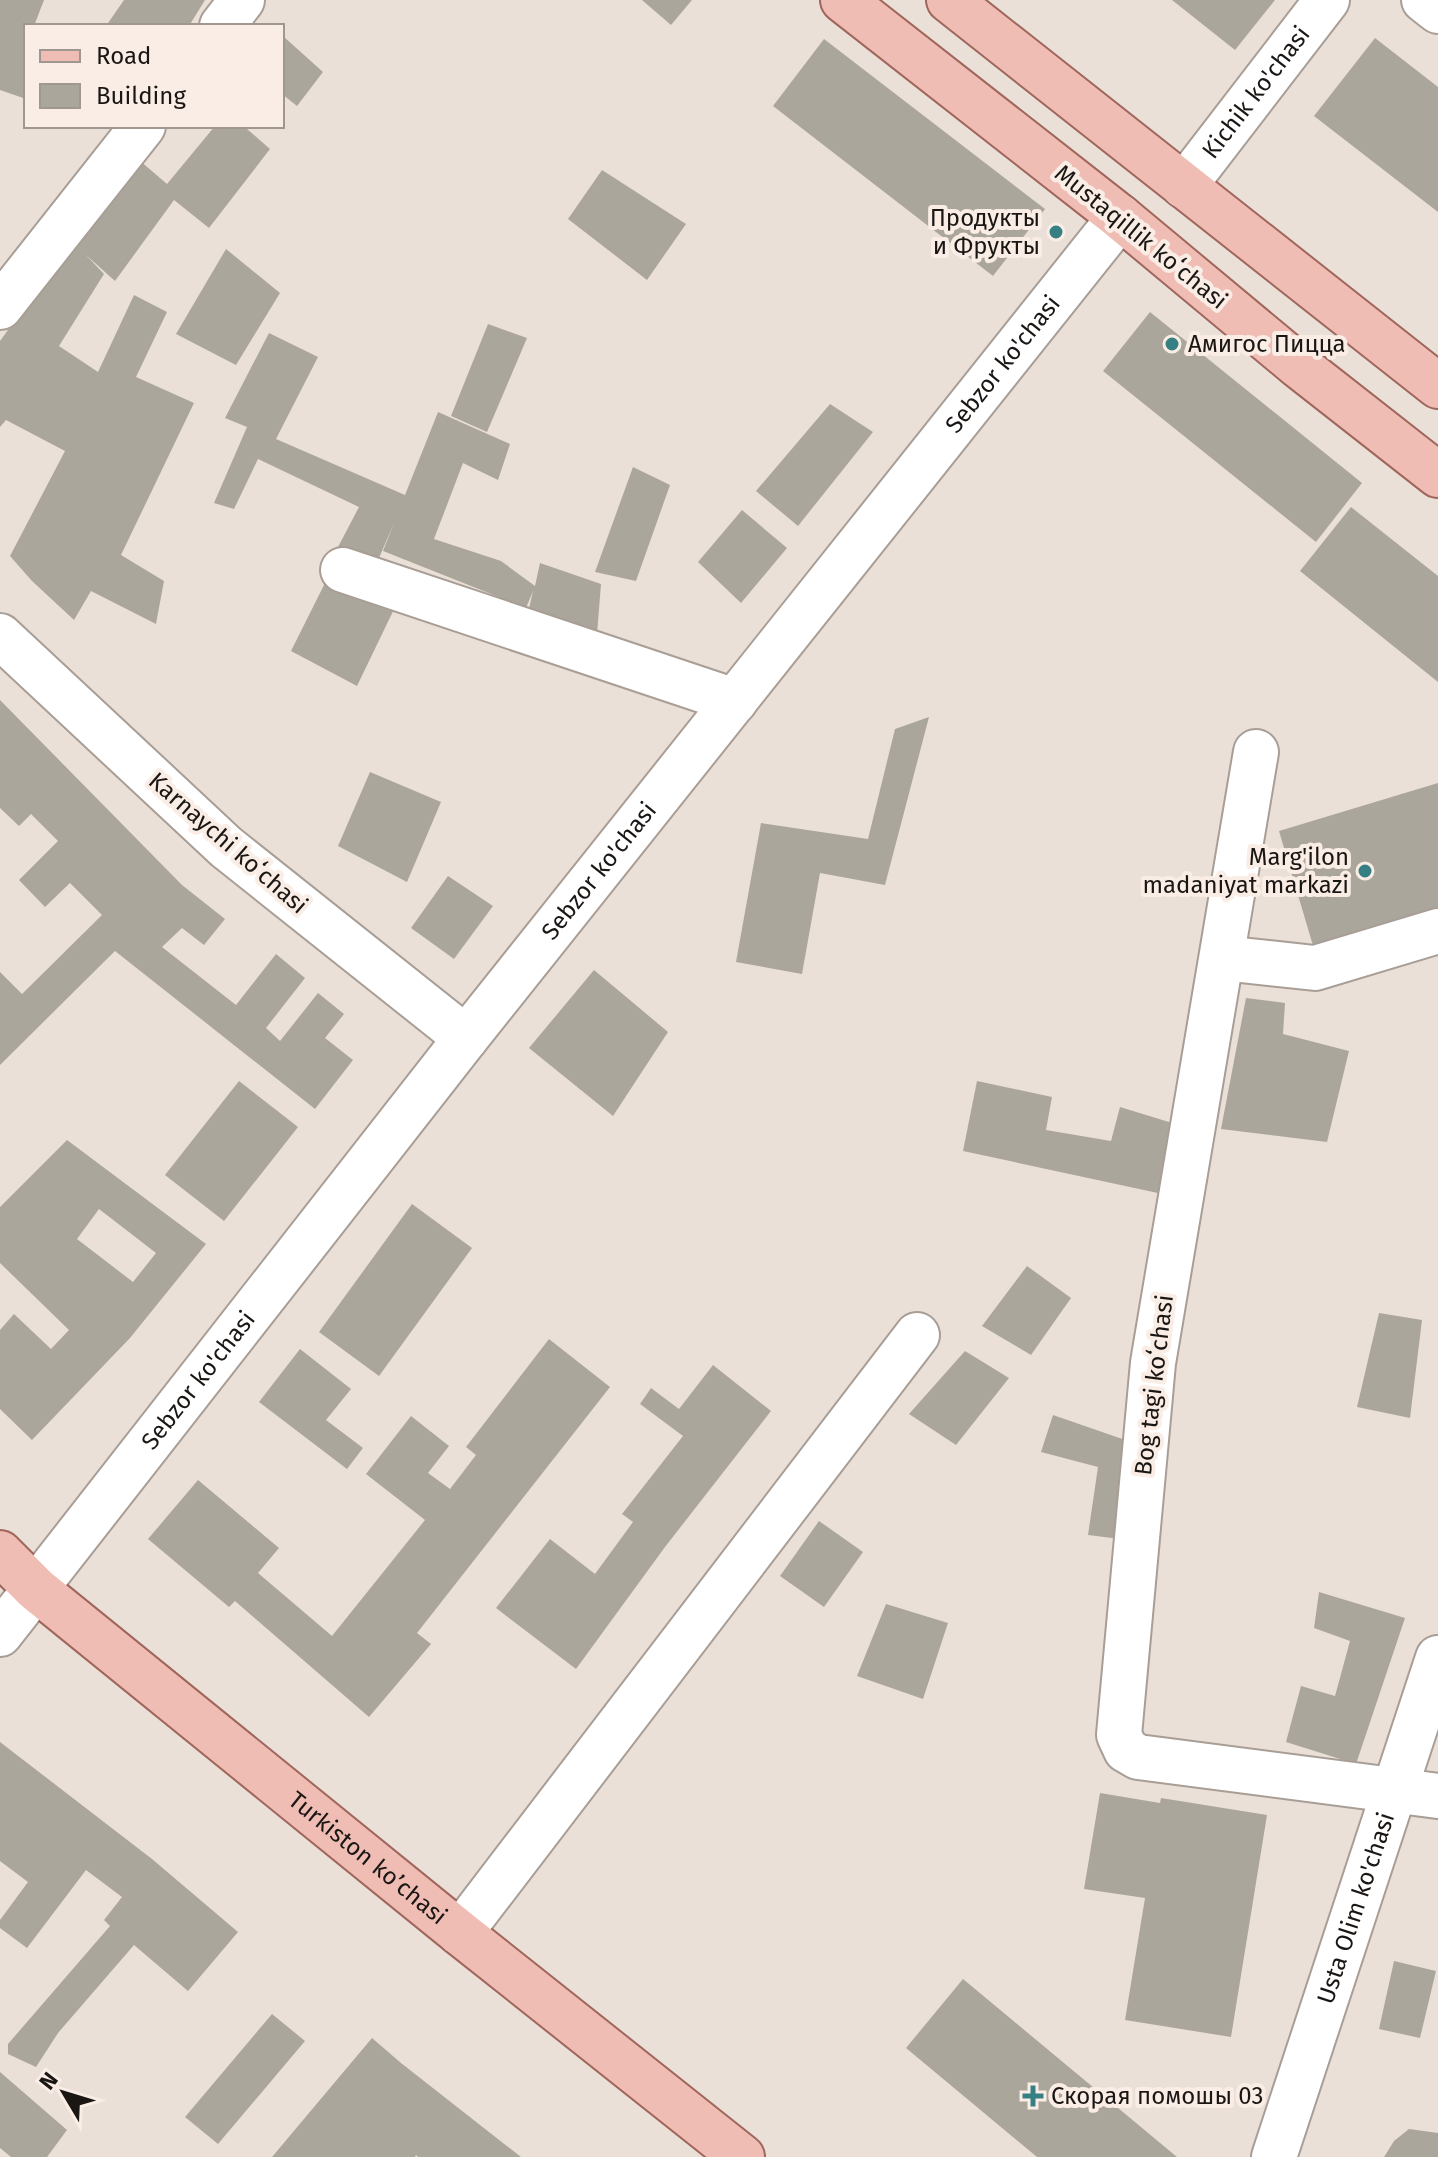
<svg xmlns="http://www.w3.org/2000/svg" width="1438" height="2157" viewBox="0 0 1438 2157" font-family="'Fira Sans',sans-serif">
	<rect width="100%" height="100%" fill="#ebe0d8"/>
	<g fill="#aba69b" fill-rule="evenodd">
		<path d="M 0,0 L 44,0 L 34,26 L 26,26 L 26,99 L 0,90 Z"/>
		<path d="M 124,0 L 205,0 L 189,26 L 106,26 Z"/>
		<path d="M 642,0 L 692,0 L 671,25 Z"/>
		<path d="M 1172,0 L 1275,0 L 1235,50 Z"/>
		<path d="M 284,37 L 323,72 L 297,106 L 282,94 L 282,39 Z"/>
		<path d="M 1375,38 L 1438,87 L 1438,212 L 1314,116 Z"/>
		<path d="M 824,39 L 1045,209 L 993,276 L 773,106 Z"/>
		<path d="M 215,126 L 249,126 L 247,129 L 270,149 L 209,228 L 174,200 L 115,281 L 86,255 L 104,274 L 59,346 L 98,372 L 134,295 L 167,312 L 136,377 L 194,403 L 121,555 L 164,581 L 156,624 L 91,591 L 74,620 L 32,581 L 10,556 L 65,451 L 6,420 L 0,427 L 0,341 L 72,242 L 139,160 L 167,184 Z"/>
		<path d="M 602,170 L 686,224 L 647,280 L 568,219 Z"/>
		<path d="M 226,249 L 280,293 L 236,365 L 176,334 Z"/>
		<path d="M 1150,312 L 1362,483 L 1316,542 L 1103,371 Z"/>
		<path d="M 488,324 L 527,338 L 487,432 L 451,416 Z"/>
		<path d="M 269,333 L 318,357 L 276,439 L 405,495 L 438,412 L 510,444 L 498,480 L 463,463 L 434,539 L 501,561 L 535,586 L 540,563 L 601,584 L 597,634 L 528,613 L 533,591 L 526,608 L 383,551 L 394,523 L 376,565 L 338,547 L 359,507 L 258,459 L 234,509 L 214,503 L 247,427 L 225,418 Z"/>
		<path d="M 830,404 L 873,432 L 798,526 L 756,491 Z"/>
		<path d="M 633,467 L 670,485 L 636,581 L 595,572 Z"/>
		<path d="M 1351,507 L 1438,576 L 1438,682 L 1300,571 Z"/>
		<path d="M 742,510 L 787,548 L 741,603 L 698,562 Z"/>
		<path d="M 326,581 L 398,601 L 357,686 L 291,651 Z"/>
		<path d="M 0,700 L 182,885 L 225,919 L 204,945 L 182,928 L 162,947 L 236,1005 L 276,954 L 305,978 L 266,1028 L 280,1041 L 318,993 L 344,1014 L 325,1038 L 353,1060 L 315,1109 L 115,951 L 0,1065 L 0,972 L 22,994 L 102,915 L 70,883 L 45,907 L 19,880 L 58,841 L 31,814 L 19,826 L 0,808 Z"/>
		<path d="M 929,717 L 885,885 L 820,873 L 802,974 L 736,962 L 761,823 L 868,839 L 895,729 Z"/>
		<path d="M 370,772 L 441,802 L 407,882 L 338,846 Z"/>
		<path d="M 1438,783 L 1438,912 L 1314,949 L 1279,831 Z"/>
		<path d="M 448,876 L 493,906 L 454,959 L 411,928 Z"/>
		<path d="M 594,970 L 668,1032 L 613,1116 L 529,1048 Z"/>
		<path d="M 1246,998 L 1285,1003 L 1283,1034 L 1349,1051 L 1327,1142 L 1221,1129 Z"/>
		<path d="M 239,1081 L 298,1127 L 224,1221 L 165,1175 Z"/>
		<path d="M 977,1081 L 1052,1097 L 1046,1130 L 1111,1141 L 1120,1107 L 1182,1126 L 1167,1195 L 963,1151 Z"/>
		<path d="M 67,1140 L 206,1244 L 130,1338 L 32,1440 L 0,1409 L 0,1330 L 14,1314 L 51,1349 L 69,1330 L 0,1263 L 0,1207 ZM 99,1209 L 156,1253 L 133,1282 L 77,1239 Z"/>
		<path d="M 412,1204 L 472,1248 L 379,1376 L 319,1332 Z"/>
		<path d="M 1027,1266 L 1071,1298 L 1031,1355 L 982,1326 Z"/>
		<path d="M 1379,1313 L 1422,1320 L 1410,1418 L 1357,1407 Z"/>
		<path d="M 549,1339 L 610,1387 L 417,1633 L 431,1644 L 369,1717 L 235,1601 L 229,1607 L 148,1539 L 198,1480 L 279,1548 L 258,1573 L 332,1636 L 425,1520 L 366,1474 L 411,1416 L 449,1446 L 428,1473 L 450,1489 L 476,1455 L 466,1447 Z"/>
		<path d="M 300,1349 L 351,1389 L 326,1420 L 363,1448 L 347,1469 L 259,1402 Z"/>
		<path d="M 965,1351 L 1009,1378 L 956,1445 L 909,1414 Z"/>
		<path d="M 713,1365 L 771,1411 L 665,1547 L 576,1669 L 496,1608 L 550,1539 L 595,1574 L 633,1522 L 622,1514 L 683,1436 L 640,1404 L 651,1388 L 679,1409 Z"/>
		<path d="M 1053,1415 L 1131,1442 L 1128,1540 L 1088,1535 L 1098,1467 L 1041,1452 Z"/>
		<path d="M 819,1521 L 863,1552 L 824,1607 L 780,1576 Z"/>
		<path d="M 1319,1592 L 1405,1618 L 1356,1764 L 1286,1742 L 1301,1686 L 1335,1696 L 1350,1641 L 1314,1628 Z"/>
		<path d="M 886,1604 L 948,1623 L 923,1699 L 857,1676 Z"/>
		<path d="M 0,1742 L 152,1859 L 238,1932 L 188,1991 L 134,1945 L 58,2033 L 36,2067 L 8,2054 L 8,2044 L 110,1926 L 104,1920 L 122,1897 L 86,1870 L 27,1948 L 0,1928 L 0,1920 L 28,1882 L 0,1861 Z"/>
		<path d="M 1100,1793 L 1160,1803 L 1161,1798 L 1267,1815 L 1231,2037 L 1125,2020 L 1145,1898 L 1084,1889 Z"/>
		<path d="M 1394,1961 L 1436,1971 L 1420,2038 L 1379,2029 Z"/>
		<path d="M 963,1979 L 1177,2157 L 1037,2157 L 906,2048 Z"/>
		<path d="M 272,2014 L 305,2041 L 218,2144 L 185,2117 Z"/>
		<path d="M 372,2038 L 401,2063 L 521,2157 L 418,2157 L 416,2155 L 415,2157 L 272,2157 Z"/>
		<path d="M 0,2072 L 67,2130 L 47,2157 L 11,2157 L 0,2148 Z"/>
		<path d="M 1409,2129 L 1438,2133 L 1438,2157 L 1384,2157 L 1394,2141 Z"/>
	</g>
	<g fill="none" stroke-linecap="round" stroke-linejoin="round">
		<defs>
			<g id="minor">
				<path d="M 1424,0 L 1438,11"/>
				<path d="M 222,26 L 242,0"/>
				<path id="s1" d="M 1184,186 L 1327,0"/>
				<path d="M 0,307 L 143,126"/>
				<path d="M 343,570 L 735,701"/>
				<path d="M 0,636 L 226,847 L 466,1038"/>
				<path d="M 1256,752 L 1153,1363 L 1119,1735 L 1126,1750 L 1138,1757 L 1438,1796"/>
				<path d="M 1222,958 L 1315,968 L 1438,931"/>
				<path id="s2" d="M 0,1634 L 466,1038 L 1120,217"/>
				<path d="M 460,1933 L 917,1335"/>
				<path id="s3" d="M 1274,2157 L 1438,1658"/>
			</g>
			<g id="major">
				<path d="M 843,0 L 1120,217 L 1299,366 L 1438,475"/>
				<path d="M 949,0 L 1438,386"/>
				<path id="s4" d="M 0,1553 L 36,1589 L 460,1933 L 742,2157"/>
			</g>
		</defs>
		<use href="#minor" stroke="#a89e96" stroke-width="48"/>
		<use href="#major" stroke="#9f665c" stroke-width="48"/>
		<use href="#minor" stroke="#fff" stroke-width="44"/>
		<use href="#major" stroke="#f0bdb5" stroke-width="44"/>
	</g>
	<g fill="#367f82" stroke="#f9ede5" stroke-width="3">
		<circle cx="1056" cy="232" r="8"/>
		<circle cx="1172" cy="344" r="8"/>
		<circle cx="1365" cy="871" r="8"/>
		<path d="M1029 2084h8v8h8v8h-8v8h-8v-8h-8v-8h8z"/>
	</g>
	<g text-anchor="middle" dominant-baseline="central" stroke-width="8" stroke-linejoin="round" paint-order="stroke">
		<g font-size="24" fill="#1a1614" stroke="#f9ede5">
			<text stroke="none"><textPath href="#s1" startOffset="118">Kichik ko'chasi</textPath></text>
			<text transform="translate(1141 237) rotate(39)">Mustaqillik koʻchasi</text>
			<text stroke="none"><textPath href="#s2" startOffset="1618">Sebzor ko'chasi</textPath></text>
			<text transform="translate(228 843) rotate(41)">Karnaychi koʻchasi</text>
			<text stroke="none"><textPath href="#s2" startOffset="970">Sebzor ko'chasi</textPath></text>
			<text stroke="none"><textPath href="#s2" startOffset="322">Sebzor ko'chasi</textPath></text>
			<text transform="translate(1154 1385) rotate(-83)">Bog tagi koʻchasi</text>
			<text stroke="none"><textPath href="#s4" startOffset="478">Turkiston ko’chasi</textPath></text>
			<text stroke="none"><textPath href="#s3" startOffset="262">Usta Olim ko'chasi</textPath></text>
		</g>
		<g font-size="24" fill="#1a1614" stroke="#f9ede5" text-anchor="end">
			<text x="1040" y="218">Продукты<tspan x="1040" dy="28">и Фрукты</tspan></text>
			<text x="1188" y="344" text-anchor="start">Амигос Пицца</text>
			<text x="1349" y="857">Marg'ilon<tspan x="1349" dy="28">madaniyat markazi</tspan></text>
			<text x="1051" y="2096" text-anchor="start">Скорая помошы 03</text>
		</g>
	</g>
	<rect x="24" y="24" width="260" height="104" fill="#f9ede5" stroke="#a09791" stroke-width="2"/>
	<rect x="40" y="50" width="40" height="12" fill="#f0bdb5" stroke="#a09791" stroke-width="2"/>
	<text x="96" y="64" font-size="24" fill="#1a1614">Road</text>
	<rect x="40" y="84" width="40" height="24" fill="#aba69b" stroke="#a09791" stroke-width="2"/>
	<text x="96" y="104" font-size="24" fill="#1a1614">Building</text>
	<g transform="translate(64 2093) rotate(308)" stroke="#f9ede5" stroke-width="6" paint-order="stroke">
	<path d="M0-6L14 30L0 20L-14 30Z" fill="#1a1614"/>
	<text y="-12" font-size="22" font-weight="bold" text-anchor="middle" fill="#1a1614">N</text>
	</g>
</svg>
